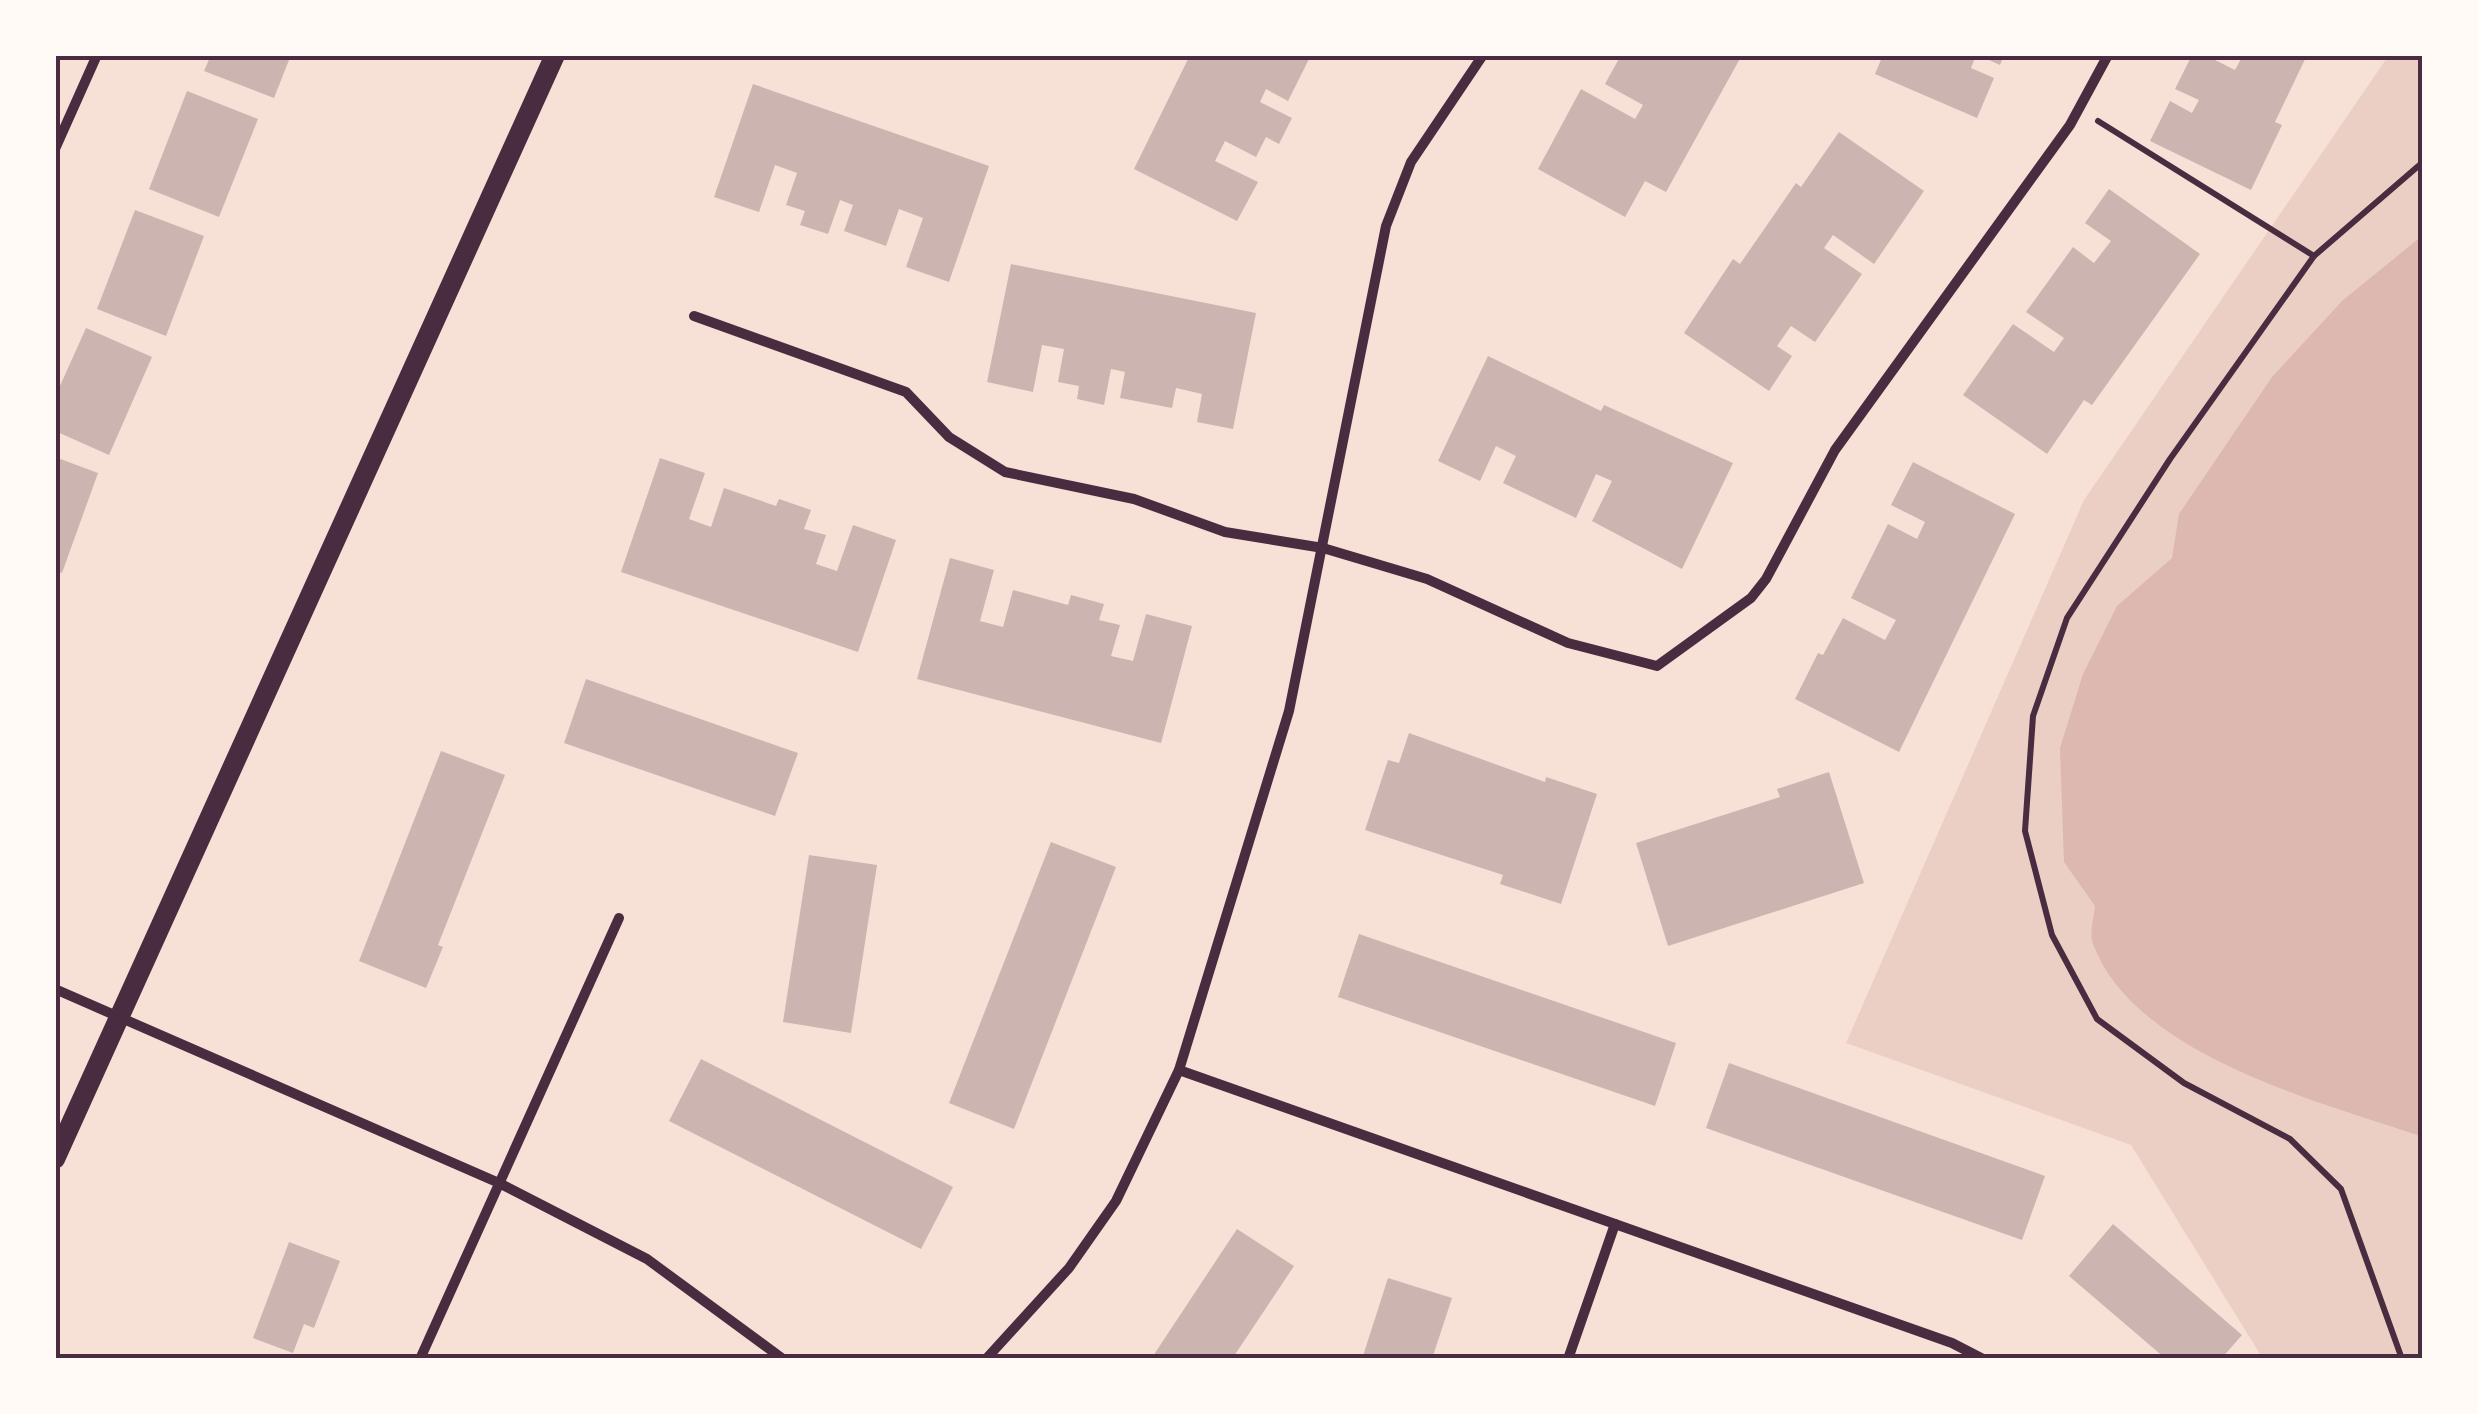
<svg xmlns="http://www.w3.org/2000/svg" width="2478" height="1414" viewBox="0 0 2478 1414" font-family="'Varela Round',sans-serif">
	<rect width="100%" height="100%" fill="#f7e1d7"/>
	<path fill="#ebcfc5" d="M 2389,55 L 2423,55 L 2423,1359 L 2263,1359 L 2131,1145 L 1846,1043 L 2084,500 Z"/>
	<path fill="#dcb8b0" d="M 2423,235 L 2423,1137 C 2321,1102 2135,1056 2093,944 C 2089,933 2094,917 2095,906 L 2064,862 L 2060,748 L 2083,674 L 2117,606 L 2172,558 L 2179,514 L 2272,377 L 2342,301 Z"/>
	<g fill="#ccb4b1">
		<path d="M 211,55 L 291,55 L 274,98 L 204,71 Z"/>
		<path d="M 1190,55 L 1310,57 L 1288,101 L 1266,89 L 1260,102 L 1292,118 L 1279,144 L 1266,137 L 1256,157 L 1225,141 L 1215,161 L 1258,182 L 1237,221 L 1134,169 Z"/>
		<path d="M 1621,55 L 1742,55 L 1666,192 L 1645,181 L 1625,217 L 1538,169 L 1581,89 L 1635,119 L 1643,105 L 1605,84 Z"/>
		<path d="M 1883,55 L 1976,55 L 1971,68 L 1994,78 L 1977,118 L 1875,74 Z"/>
		<path d="M 1978,55 L 2004,55 L 2000,65 Z"/>
		<path d="M 2192,55 L 2205,55 L 2235,70 L 2243,55 L 2307,55 L 2275,122 L 2282,125 L 2251,190 L 2150,141 L 2170,101 L 2192,113 L 2199,100 L 2175,89 Z"/>
		<path d="M 753,84 L 989,166 L 949,282 L 906,267 L 923,218 L 899,209 L 886,246 L 844,231 L 853,205 L 840,200 L 828,234 L 800,225 L 805,211 L 786,205 L 797,173 L 775,165 L 759,212 L 714,197 Z"/>
		<path d="M 187,91 L 258,119 L 219,217 L 149,189 Z"/>
		<path d="M 1839,132 L 1924,191 L 1874,264 L 1833,235 L 1824,248 L 1862,274 L 1815,342 L 1791,326 L 1777,346 L 1792,356 L 1769,391 L 1684,333 L 1733,259 L 1740,264 L 1796,183 L 1801,187 Z"/>
		<path d="M 2109,189 L 2200,254 L 2092,405 L 2084,400 L 2047,454 L 1963,395 L 2013,324 L 2054,352 L 2064,338 L 2026,312 L 2073,247 L 2094,263 L 2111,241 L 2085,223 Z"/>
		<path d="M 135,210 L 204,236 L 166,336 L 97,309 Z"/>
		<path d="M 1011,264 L 1256,313 L 1233,429 L 1197,422 L 1202,394 L 1176,388 L 1172,408 L 1120,398 L 1125,372 L 1111,369 L 1104,405 L 1077,399 L 1079,386 L 1058,382 L 1064,349 L 1042,345 L 1033,392 L 987,382 Z"/>
		<path d="M 86,328 L 152,357 L 109,455 L 55,431 L 55,397 Z"/>
		<path d="M 1488,356 L 1601,411 L 1604,405 L 1733,463 L 1682,569 L 1592,521 L 1612,481 L 1596,474 L 1576,518 L 1503,483 L 1516,456 L 1496,446 L 1480,481 L 1438,461 Z"/>
		<path d="M 55,457 L 98,473 L 62,573 L 55,570 Z"/>
		<path d="M 660,458 L 705,473 L 689,519 L 711,527 L 724,488 L 776,506 L 779,499 L 811,510 L 804,529 L 826,535 L 816,564 L 837,571 L 853,525 L 896,540 L 858,652 L 621,572 Z"/>
		<path d="M 1913,462 L 2015,514 L 1899,752 L 1795,699 L 1818,653 L 1823,655 L 1843,618 L 1885,640 L 1896,620 L 1851,598 L 1888,524 L 1917,539 L 1925,522 L 1891,505 Z"/>
		<path d="M 950,558 L 994,570 L 980,621 L 1003,627 L 1013,590 L 1068,605 L 1071,595 L 1104,604 L 1099,620 L 1120,625 L 1111,656 L 1133,661 L 1146,614 L 1192,626 L 1161,743 L 917,679 Z"/>
		<path d="M 586,679 L 798,753 L 775,816 L 564,743 Z"/>
		<path d="M 1409,733 L 1545,782 L 1546,777 L 1597,794 L 1561,904 L 1500,884 L 1503,875 L 1365,830 L 1388,760 L 1399,763 Z"/>
		<path d="M 441,751 L 505,775 L 438,945 L 443,947 L 426,988 L 359,961 Z"/>
		<path d="M 1829,772 L 1864,883 L 1668,946 L 1636,843 L 1780,797 L 1777,789 Z"/>
		<path d="M 1051,842 L 1116,867 L 1014,1129 L 949,1103 Z"/>
		<path d="M 809,855 L 877,865 L 851,1033 L 783,1022 Z"/>
		<path d="M 1359,934 L 1676,1043 L 1655,1106 L 1338,997 Z"/>
		<path d="M 701,1059 L 953,1187 L 921,1249 L 669,1121 Z"/>
		<path d="M 1729,1063 L 2045,1176 L 2022,1240 L 1706,1128 Z"/>
		<path d="M 2113,1224 L 2242,1335 L 2221,1359 L 2166,1359 L 2069,1276 Z"/>
		<path d="M 1237,1229 L 1294,1266 L 1232,1359 L 1151,1359 Z"/>
		<path d="M 289,1242 L 340,1261 L 314,1328 L 304,1324 L 293,1353 L 253,1338 Z"/>
		<path d="M 1388,1278 L 1452,1298 L 1432,1359 L 1362,1359 Z"/>
	</g>
	<g fill="none" stroke-linecap="round" stroke-linejoin="round">
		<g stroke="#4a2c40" stroke-width="6">
			<path d="M 2098,121 L 2314,256"/>
			<path d="M 2402,1359 L 2341,1189 L 2290,1139 L 2184,1083 L 2097,1019 L 2052,935 L 2025,831 L 2033,716 L 2067,618 L 2170,459 L 2314,256 L 2423,162"/>
		</g>
		<g stroke="#4a2c40" stroke-width="10">
			<path d="M 55,149 L 97,55"/>
			<path d="M 694,316 L 906,392 L 949,437 L 1005,472 L 1134,499 L 1225,532 L 1323,548 L 1427,579 L 1568,643 L 1657,666 L 1751,598 L 1766,579 L 1835,450 L 2070,125 L 2108,55"/>
			<path d="M 55,989 L 499,1183 L 647,1259 L 783,1359"/>
			<path d="M 1179,1070 L 1952,1343 L 1983,1359"/>
			<path d="M 420,1359 L 619,918"/>
			<path d="M 986,1359 L 1069,1268 L 1116,1201 L 1179,1070 L 1289,711 L 1386,226 L 1411,162 L 1483,55"/>
			<path d="M 1568,1359 L 1615,1224"/>
		</g>
		<path stroke="#4a2c40" stroke-width="20" d="M 55,1159 L 555,55"/>
	</g>
	<rect width="2478" height="1414" fill="none" stroke="#fffaf5" stroke-width="115"/>
	<rect x="58" y="58" width="2362" height="1298" fill="none" stroke="#4a2c40" stroke-width="4"/>
</svg>
